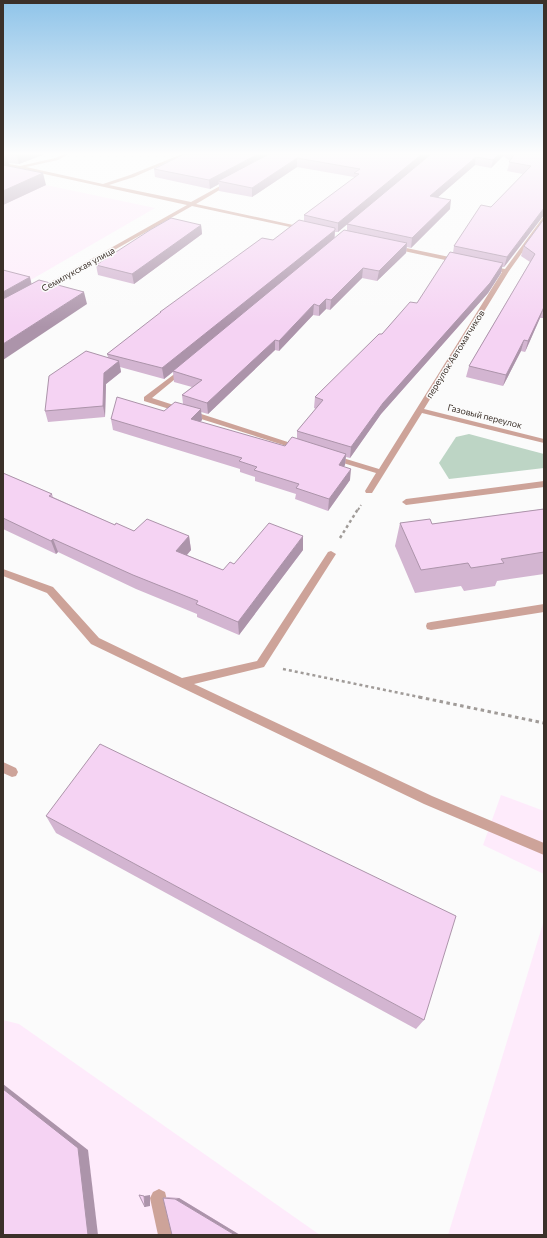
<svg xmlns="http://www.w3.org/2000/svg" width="547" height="1238" viewBox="0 0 547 1238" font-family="Commissioner,sans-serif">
	<rect width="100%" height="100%" fill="#fbfbfb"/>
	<g fill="#feebfb">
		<path d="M 3,176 L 46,185 L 155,208 L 3,296 Z"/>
		<path d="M 501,795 L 544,811 L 544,874 L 483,845 Z"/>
		<path d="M 544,920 L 544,1235 L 448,1235 Z"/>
		<path d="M 3,1020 L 19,1024 L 320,1235 L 3,1235 Z"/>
	</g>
	<path fill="#bdd5c5" d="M 469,434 L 544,454 L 544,468 L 449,479 L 439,463 L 456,437 Z"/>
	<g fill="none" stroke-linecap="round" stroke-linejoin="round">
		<path stroke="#a09b98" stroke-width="2" stroke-dasharray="2.5 2.5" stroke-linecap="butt" d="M 358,510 L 361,505"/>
		<g stroke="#a09b98" stroke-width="2.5" stroke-dasharray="3 3" stroke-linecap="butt">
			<path d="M 340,538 L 358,509"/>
			<path d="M 283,669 L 424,698"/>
		</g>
		<path stroke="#a09b98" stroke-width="3" stroke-dasharray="3.5 3.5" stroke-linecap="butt" d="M 419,697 L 544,723"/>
		<g fill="#cda399" fill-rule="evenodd">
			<path d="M 65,154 L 69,154 L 58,160 L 26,167 L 103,184 L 130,175 L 182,154 L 186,154 L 134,177 L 109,185 L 191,202 L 231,180 L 233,182 L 196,204 L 307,228 L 304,230 L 192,206 L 42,291 L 38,291 L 38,289 L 187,205 L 3,165 L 3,163 L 20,166 L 55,158 Z"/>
			<path d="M 544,216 L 544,222 L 509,271 L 424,409 L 544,439 L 544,443 L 422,413 L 372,493 L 366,493 L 365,491 L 376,473 L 330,459 L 329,457 L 333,455 L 379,469 L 502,272 L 485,268 L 488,266 L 505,269 Z"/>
			<path d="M 392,245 L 459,259 L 462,261 L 459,263 L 390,248 L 389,247 Z"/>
			<path d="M 181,369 L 186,370 L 152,398 L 303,447 L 299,449 L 296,449 L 144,401 L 144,397 Z"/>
			<path d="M 544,481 L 544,487 L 406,505 L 402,502 L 406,499 Z"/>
			<path d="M 331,551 L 336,554 L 264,667 L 194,684 L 432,796 L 544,843 L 544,855 L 424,804 L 91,644 L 47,593 L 3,576 L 3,569 L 53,587 L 99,638 L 182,678 L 257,661 L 328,552 Z"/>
			<path d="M 544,604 L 544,612 L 431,630 L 427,629 L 426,626 L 427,623 L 431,622 Z"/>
			<path d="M 3,762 L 16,768 L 18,772 L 16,776 L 12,777 L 3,773 Z"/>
			<path d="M 159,1189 L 165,1192 L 176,1235 L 158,1235 L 150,1198 L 153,1192 Z"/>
		</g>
	</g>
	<g fill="#d3b5d1" fill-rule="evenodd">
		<path d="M 3,154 L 45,154 L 19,164 L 9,163 L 10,166 L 46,185 L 3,205 Z"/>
		<path d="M 184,154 L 544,154 L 544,215 L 504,267 L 502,267 L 501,273 L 488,293 L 381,414 L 350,458 L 346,457 L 345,465 L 344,466 L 350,480 L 328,511 L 295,499 L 296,494 L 255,481 L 255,477 L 240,472 L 240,469 L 113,430 L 111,419 L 164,411 L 183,404 L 182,395 L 192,387 L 174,382 L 173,372 L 164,379 L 120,367 L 121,372 L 106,384 L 105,417 L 48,422 L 45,411 L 108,357 L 107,354 L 160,314 L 160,312 L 304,221 L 304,215 L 354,178 L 354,177 L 297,167 L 252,197 L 219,191 L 219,184 L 210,189 L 155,177 L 154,169 ZM 503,156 L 510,161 L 507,171 L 523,174 L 454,246 L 453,253 L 417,303 L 382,334 L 315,397 L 314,408 L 316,409 L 297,431 L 297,439 L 285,446 L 200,422 L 202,420 L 201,412 L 208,414 L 275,350 L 279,351 L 313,315 L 319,316 L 326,309 L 330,310 L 362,278 L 377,281 L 406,253 L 407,247 L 411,248 L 450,209 L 438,197 L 475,165 L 491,168 ZM 347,224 L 347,231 L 335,238 L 335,232 L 338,232 Z"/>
		<path d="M 544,219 L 544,318 L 540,318 L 525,352 L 521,351 L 503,386 L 466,377 L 469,366 L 530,262 L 521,256 L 524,246 Z"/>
		<path d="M 201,225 L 202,234 L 134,284 L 98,275 L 96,265 Z"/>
		<path d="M 3,473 L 52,494 L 53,497 L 115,525 L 134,531 L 189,536 L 191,550 L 187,555 L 223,570 L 234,564 L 303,550 L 239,635 L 197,617 L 197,614 L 136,589 L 58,552 L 56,554 L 3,529 Z"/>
		<path d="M 544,509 L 544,574 L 497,581 L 495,586 L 464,591 L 461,586 L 415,593 L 395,546 L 400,523 L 432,524 Z"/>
		<path d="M 46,816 L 424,1020 L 416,1029 L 56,833 Z"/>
		<path d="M 168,1197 L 179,1198 L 240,1235 L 163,1198 Z"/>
	</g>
	<g fill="#ac94aa">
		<path d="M 16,154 L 45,154 L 19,164 Z"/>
		<path d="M 258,154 L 274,154 L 218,181 L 219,184 L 210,189 L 209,180 Z"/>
		<path d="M 422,154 L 431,154 L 338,232 L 338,223 Z"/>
		<path d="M 499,154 L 504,154 L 503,156 L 491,168 L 493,160 Z"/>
		<path d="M 7,157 L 10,168 L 3,171 L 3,158 Z"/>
		<path d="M 476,157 L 475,165 L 429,205 L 430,196 Z"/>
		<path d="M 297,158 L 297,167 L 252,197 L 252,188 Z"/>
		<path d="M 43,173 L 46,185 L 3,205 L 3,191 Z"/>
		<path d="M 451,200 L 450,209 L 411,248 L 412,238 Z"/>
		<path d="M 544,208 L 544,215 L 504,267 L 507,257 Z"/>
		<path d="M 201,225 L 202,234 L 134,284 L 132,274 Z"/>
		<path d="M 335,230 L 334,239 L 164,379 L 162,368 Z"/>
		<path d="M 407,243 L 406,253 L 377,281 L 379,271 Z"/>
		<path d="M 503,263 L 501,273 L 488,293 L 381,414 L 350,458 L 351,447 L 383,403 Z"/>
		<path d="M 363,268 L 362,278 L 330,310 L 331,300 Z"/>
		<path d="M 30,277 L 33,290 L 3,306 L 3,292 Z"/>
		<path d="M 84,292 L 87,304 L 3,360 L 3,344 Z"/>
		<path d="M 326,299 L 326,309 L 319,316 L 319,306 Z"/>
		<path d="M 314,304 L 313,315 L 279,351 L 279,341 Z"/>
		<path d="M 544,307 L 540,318 L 525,352 L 528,341 Z"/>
		<path d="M 275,340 L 275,350 L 208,414 L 207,403 Z"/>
		<path d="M 524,340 L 521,351 L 503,386 L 506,375 Z"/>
		<path d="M 119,361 L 121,372 L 106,384 L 105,417 L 103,406 L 104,373 Z"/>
		<path d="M 201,409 L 202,420 L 192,430 L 191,419 Z"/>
		<path d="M 346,454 L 345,465 L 338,476 L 339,465 Z"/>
		<path d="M 351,469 L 350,480 L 328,511 L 329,499 Z"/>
		<path d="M 189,536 L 191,550 L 178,565 L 176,551 Z"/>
		<path d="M 303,536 L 303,550 L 239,635 L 238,622 Z"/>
		<path d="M 53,539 L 58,552 L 56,554 L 51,541 Z"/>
		<path d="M 3,1084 L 88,1150 L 98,1235 L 88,1235 L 3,1089 Z"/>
		<path d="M 150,1195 L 150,1206 L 145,1207 L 144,1196 Z"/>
		<path d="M 179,1198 L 240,1235 L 235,1235 L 175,1199 Z"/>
	</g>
	<g fill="#f5d3f3" stroke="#ac94aa">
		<path d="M 184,154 L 258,154 L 209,180 L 154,169 Z"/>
		<path d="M 269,154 L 422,154 L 338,223 L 304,215 L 359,174 L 354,173 L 360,169 L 297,158 L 252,188 L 218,181 Z"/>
		<path d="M 431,154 L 499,154 L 493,160 L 476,157 L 430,196 L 451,200 L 412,238 L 347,224 Z"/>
		<path d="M 513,154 L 544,154 L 544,208 L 507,257 L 454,246 L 481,205 L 491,207 L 531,166 L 509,162 L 514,155 Z"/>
		<path d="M 3,156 L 7,157 L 3,158 Z"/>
		<path d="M 3,165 L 43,173 L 3,191 Z"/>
		<path d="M 171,218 L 201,225 L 132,274 L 96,265 L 150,230 Z"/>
		<path d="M 544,219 L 544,307 L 528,341 L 524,340 L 506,375 L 469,366 L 535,254 L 524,246 Z"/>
		<path d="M 299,220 L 335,228 L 335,230 L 162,368 L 107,354 L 161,312 L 160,312 L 262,238 L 273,240 Z"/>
		<path d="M 344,230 L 407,243 L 379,271 L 363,268 L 331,300 L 326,299 L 319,306 L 314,304 L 279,341 L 275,340 L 207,403 L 182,395 L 202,380 L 173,371 Z"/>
		<path d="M 450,252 L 503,263 L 490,283 L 383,403 L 351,447 L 297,431 L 323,400 L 315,397 L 379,334 L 382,334 L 410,302 L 417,303 Z"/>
		<path d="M 3,270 L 30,277 L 3,292 Z"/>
		<path d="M 39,280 L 84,292 L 3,344 L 3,299 Z"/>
		<path d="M 86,351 L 119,361 L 104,373 L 103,406 L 45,411 L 49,376 Z"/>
		<path d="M 117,397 L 164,411 L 175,402 L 201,409 L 191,419 L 285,446 L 292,437 L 346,454 L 339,465 L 351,469 L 329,499 L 296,488 L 299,484 L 254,470 L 257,467 L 239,461 L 242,458 L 111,419 Z"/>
		<path d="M 3,473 L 52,494 L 49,496 L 115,525 L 116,523 L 134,531 L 147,519 L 189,536 L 176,551 L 223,570 L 230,562 L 234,564 L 269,523 L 303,536 L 238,622 L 196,604 L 198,601 L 133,575 L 53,539 L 51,541 L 3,518 Z"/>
		<path d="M 544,509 L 544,552 L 501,559 L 504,563 L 471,568 L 468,563 L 421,570 L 400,523 L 430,519 L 432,524 Z"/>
		<path d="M 100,744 L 456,916 L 424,1020 L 46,816 Z"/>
		<path d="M 3,1089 L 78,1148 L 88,1235 L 3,1235 Z"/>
		<path d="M 139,1195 L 144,1196 L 145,1207 Z"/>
		<path d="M 163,1198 L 175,1199 L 235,1235 L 172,1235 Z"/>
	</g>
	<linearGradient id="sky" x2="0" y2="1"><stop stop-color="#8fc4e9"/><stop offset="0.47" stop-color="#fdfdfd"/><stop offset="1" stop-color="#fdfdfd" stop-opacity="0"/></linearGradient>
	<rect width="547" height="327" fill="url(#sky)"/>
	<g text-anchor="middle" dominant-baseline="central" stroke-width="3" stroke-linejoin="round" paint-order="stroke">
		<g font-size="9" fill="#3b3029" stroke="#fbfbfb">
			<text transform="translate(78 269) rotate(-29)">Семилукская улица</text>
			<text transform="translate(455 354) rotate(-58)">переулок Автоматчиков</text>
			<text transform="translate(485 416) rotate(14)">Газовый переулок</text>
		</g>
	</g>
	<rect width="547" height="1238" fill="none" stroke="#3b3029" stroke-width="8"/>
</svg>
